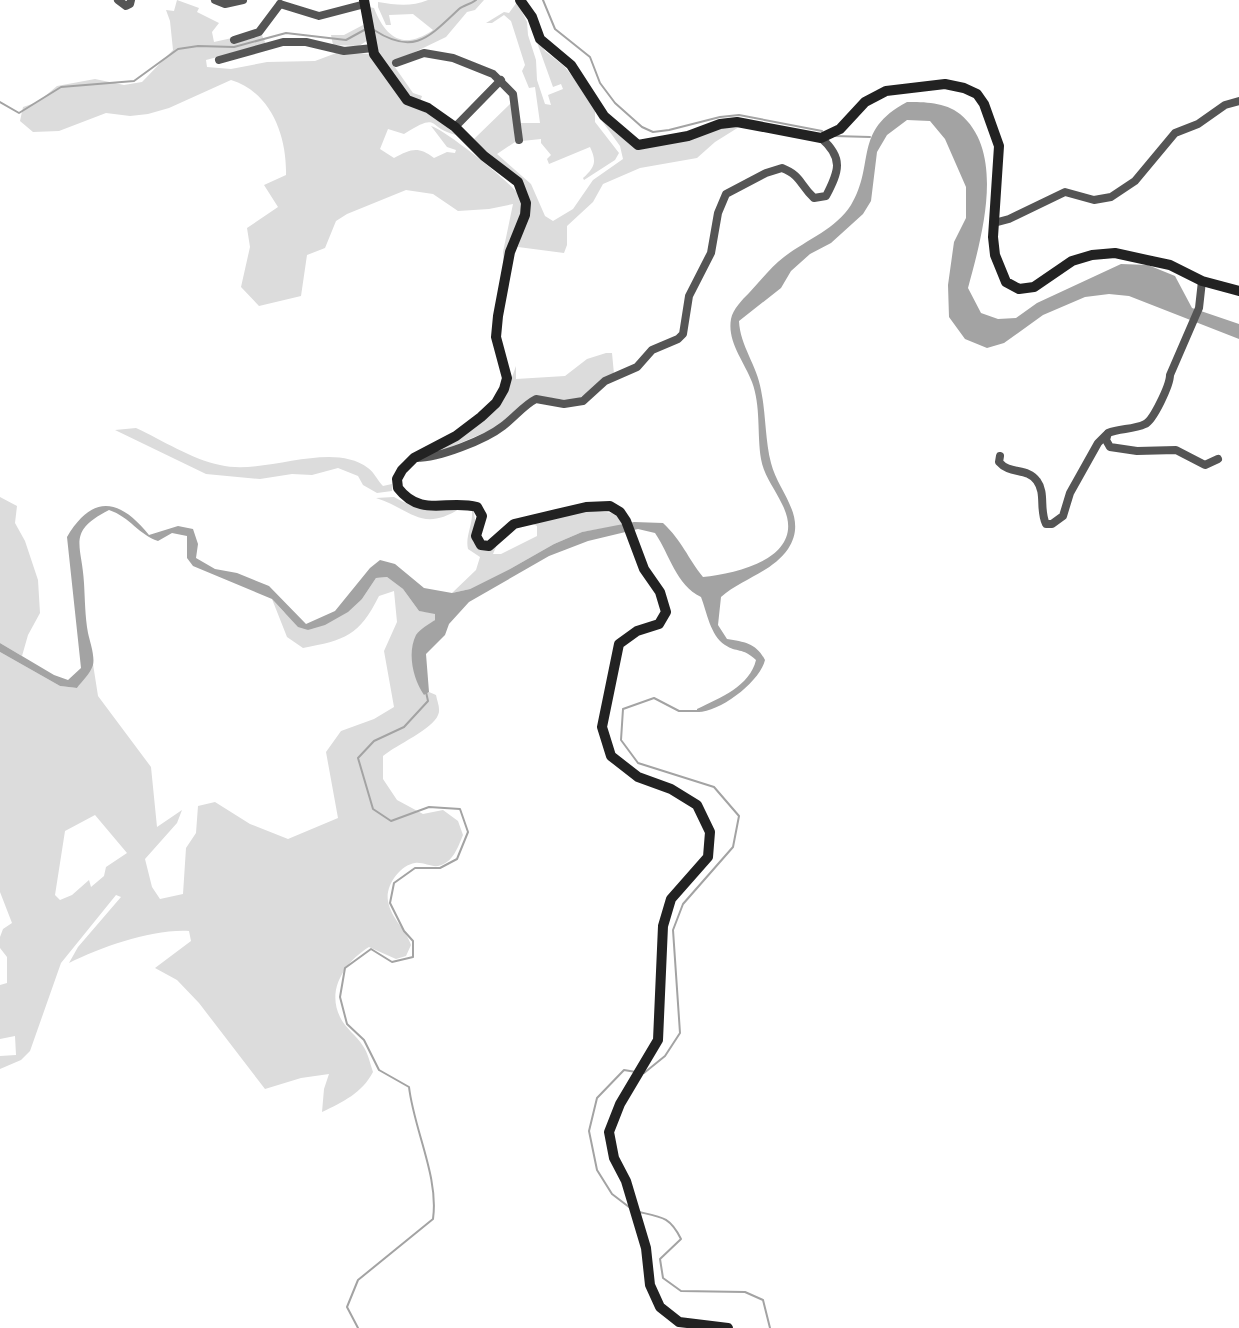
<svg xmlns="http://www.w3.org/2000/svg" width="1239" height="1328" viewBox="0 0 1239 1328" font-family="'Exo 2',sans-serif">
	<rect width="100%" height="100%" fill="#fff"/>
	<g fill="#dcdcdc" fill-rule="evenodd">
		<path d="M 177,0 L 199,8 L 197,12 L 219,23 L 212,32 L 214,42 L 232,38 L 234,43 L 254,38 L 261,33 L 266,44 L 206,60 L 207,67 L 231,69 L 267,62 L 315,61 L 339,52 L 369,54 L 402,100 L 436,118 L 456,135 C 426,128 441,111 404,134 L 388,129 L 380,149 L 394,158 C 411,149 418,146 434,158 L 447,152 L 455,153 L 456,150 L 447,147 L 431,126 C 443,128 516,186 521,198 C 525,210 508,252 504,266 L 503,252 L 513,204 L 489,209 L 458,211 L 433,194 L 406,190 L 347,214 L 336,221 L 325,248 L 307,255 L 301,296 L 259,306 L 241,287 L 250,247 L 247,228 L 278,207 L 264,185 L 286,175 C 287,136 271,92 231,80 L 169,108 L 148,114 L 130,116 L 106,113 L 59,131 L 33,132 L 20,121 L 23,107 L 38,102 L 57,86 L 95,79 L 124,85 L 142,82 L 173,50 L 170,21 L 166,10 L 174,11 Z"/>
		<path d="M 428,0 L 484,0 L 475,10 L 467,12 L 446,37 L 392,63 L 413,93 L 422,96 L 420,102 L 409,98 L 376,50 L 369,7 L 374,8 C 386,39 404,50 433,30 L 413,14 L 389,15 L 391,25 L 386,25 L 378,7 L 378,2 C 396,5 411,7 428,0 Z"/>
		<path d="M 517,2 L 527,22 L 528,35 L 536,60 L 537,80 L 545,104 L 551,105 L 548,95 L 563,89 L 561,84 L 553,87 L 530,23 L 545,51 L 564,66 L 581,87 L 595,111 L 595,122 L 619,153 L 615,160 L 584,180 L 583,178 C 595,167 597,162 590,147 L 549,164 L 547,159 L 551,155 L 541,143 L 541,139 L 522,141 L 521,123 L 540,123 L 535,87 L 529,88 L 522,71 L 525,65 L 511,21 L 504,15 L 492,23 L 486,23 L 504,12 L 509,13 Z"/>
		<path d="M 363,25 L 366,27 L 368,40 L 359,46 L 333,45 L 331,35 L 344,35 Z"/>
		<path d="M 512,102 L 515,142 L 497,154 L 531,184 L 545,216 L 553,221 L 573,209 L 593,180 L 623,159 L 620,146 L 602,121 L 603,117 L 634,145 L 719,128 L 739,127 L 715,142 L 697,158 L 640,168 L 603,184 L 593,202 L 567,226 L 567,245 L 564,253 L 518,247 C 521,235 527,223 529,211 C 535,178 492,161 474,139 Z"/>
		<path d="M 606,353 L 612,353 L 614,374 L 575,401 L 543,397 L 493,429 L 432,455 L 461,436 L 511,380 L 516,366 L 516,379 L 565,376 L 587,359 Z"/>
		<path d="M 136,428 C 162,440 191,459 220,465 C 265,476 330,440 368,468 C 374,472 378,481 383,486 L 392,484 L 392,491 L 377,493 L 363,485 L 358,476 L 338,468 L 312,475 L 292,474 L 260,479 L 206,474 L 115,430 Z"/>
		<path d="M 0,497 L 17,506 L 15,523 L 25,541 L 38,580 L 40,613 L 28,635 L 22,656 L 0,643 Z"/>
		<path d="M 394,497 C 405,503 417,509 430,509 C 445,509 459,503 473,509 L 476,524 L 473,542 L 484,548 L 499,540 L 493,554 L 501,554 L 537,536 L 537,526 L 531,523 C 559,515 588,506 616,514 L 624,525 L 582,532 L 554,544 L 510,569 L 470,589 L 452,593 L 476,570 L 480,557 L 468,549 C 465,536 473,525 472,511 L 461,508 C 421,533 413,510 376,498 Z"/>
		<path d="M 387,577 L 403,589 L 419,611 L 435,613 L 435,620 L 417,634 L 424,695 L 429,692 L 436,695 C 437,701 441,709 438,715 C 433,729 396,745 383,756 L 383,779 L 397,800 L 423,814 L 443,810 L 458,821 L 463,835 C 458,847 453,863 438,866 C 431,867 423,862 415,863 C 400,865 385,886 388,901 C 391,919 406,929 411,945 L 406,956 L 396,959 L 369,947 C 346,961 326,989 340,1017 C 345,1028 357,1036 363,1046 C 368,1053 370,1063 373,1072 C 362,1093 343,1102 322,1112 L 324,1089 L 329,1074 L 301,1078 L 265,1089 L 199,1003 L 177,980 L 155,968 L 191,941 L 189,931 C 151,929 102,947 69,963 L 78,947 L 121,897 L 116,895 L 61,963 L 30,1051 L 21,1060 L 0,1069 L 0,1056 L 16,1055 L 15,1036 L 0,1039 L 0,985 L 7,983 L 7,957 L 0,948 L 0,937 L 3,929 L 12,923 L 0,892 L 0,652 L 60,686 L 77,688 L 93,664 L 98,696 L 151,767 L 157,827 L 182,810 L 177,823 L 145,859 L 152,887 L 160,899 L 183,894 L 186,848 L 196,833 L 198,806 L 215,802 L 250,824 L 288,839 L 338,818 L 326,752 L 341,731 L 374,719 L 394,707 L 384,651 L 397,622 L 394,591 L 379,596 C 359,636 345,640 303,648 L 287,637 L 272,599 L 284,612 L 308,630 L 362,599 L 376,578 ZM 95,815 L 127,853 L 106,867 L 104,876 L 91,887 L 89,880 L 72,895 L 60,900 L 55,895 L 65,831 Z"/>
	</g>
	<path fill="#a3a3a3" d="M 907,102 C 924,102 945,102 960,114 C 1007,153 981,239 968,288 L 981,313 L 998,319 L 1016,318 L 1037,303 L 1121,264 L 1148,265 L 1175,276 L 1192,308 L 1239,324 L 1239,339 L 1129,296 L 1109,294 L 1085,297 L 1043,315 L 1004,343 L 987,348 L 965,339 L 949,317 L 948,285 L 954,242 L 966,218 L 966,187 L 945,139 L 930,121 L 907,120 L 887,135 L 877,152 L 871,201 L 863,214 L 831,243 L 810,254 L 791,271 L 781,288 L 739,321 C 740,346 757,365 761,390 C 766,414 765,440 771,463 C 778,492 809,517 788,549 C 772,572 742,579 721,597 L 718,625 L 727,639 C 745,642 756,643 765,660 C 760,682 719,713 697,712 L 697,709 C 720,698 750,686 756,660 C 742,647 737,653 725,645 C 710,635 707,612 701,597 C 676,585 670,555 655,533 L 638,529 L 588,541 L 549,556 L 469,602 L 449,624 L 445,635 L 426,654 L 429,692 L 424,695 C 413,679 407,653 416,635 C 420,629 429,624 435,620 L 435,614 L 419,611 L 403,589 L 387,577 L 376,578 L 362,599 L 348,612 L 325,625 L 308,630 L 298,627 L 272,599 L 193,566 L 187,558 L 187,536 L 172,533 L 158,541 C 139,535 130,517 109,510 C 66,532 82,544 84,583 C 85,600 85,616 88,633 C 90,642 95,656 93,665 C 90,674 82,681 77,688 L 60,686 L 0,652 L 0,643 L 54,675 L 68,680 L 81,668 L 67,537 C 93,493 120,499 149,535 L 178,526 L 193,529 L 198,544 L 196,558 L 215,569 L 237,573 L 269,586 L 306,624 L 335,611 L 370,568 L 380,560 L 395,564 L 424,588 L 452,593 L 470,589 L 510,569 L 554,544 L 582,532 L 634,522 L 663,523 C 683,542 687,557 703,577 C 741,573 809,556 782,504 C 775,489 764,476 761,459 C 757,434 761,406 752,382 C 744,361 727,342 731,319 C 733,309 742,300 749,293 C 760,281 771,267 784,257 C 806,240 836,229 851,205 C 876,164 852,131 907,102 Z"/>
	<g fill="none" stroke-linecap="round" stroke-linejoin="round">
		<g stroke="#a3a3a3" stroke-width="2">
			<path d="M 543,0 L 555,29 L 590,57 L 600,83 L 615,103 L 642,127 L 653,132 L 669,130 L 720,117 L 739,115 L 822,131"/>
			<path d="M 374,30 C 414,56 429,37 459,9 C 464,5 471,4 476,0"/>
			<path d="M 0,102 L 19,113 L 61,87 L 134,81 L 178,49 L 198,46 L 234,47 L 286,33 L 346,40 L 366,29"/>
			<path d="M 834,136 L 870,137"/>
			<path d="M 644,1073 L 665,1056 L 680,1033 L 673,930 L 683,904 L 733,847 L 739,816 L 714,787 L 638,763 L 621,740 L 623,709 L 654,698 L 679,711 L 699,711"/>
			<path d="M 629,1207 L 612,1194 L 597,1170 L 589,1131 L 597,1098 L 624,1070 L 636,1072"/>
			<path d="M 639,1212 C 662,1217 670,1217 681,1239 L 660,1259 L 663,1278 L 681,1291 L 745,1292 L 763,1300 L 770,1328"/>
			<path d="M 358,1328 L 347,1307 L 358,1280 L 433,1219 C 439,1177 414,1130 409,1087 L 379,1070 L 364,1040 L 347,1024 L 340,997 L 345,968 L 371,949 L 392,962 L 413,957 L 413,941 L 404,931 L 390,903 L 394,883 L 415,868 L 440,868 L 457,859 L 468,832 L 460,809 L 429,807 L 391,821 L 373,809 L 358,758 L 374,741 L 404,727 L 428,701 L 426,692"/>
		</g>
		<g stroke="#555" stroke-width="8">
			<path d="M 118,0 L 126,6 L 130,4 L 131,0"/>
			<path d="M 215,0 L 225,4 L 243,0"/>
			<path d="M 280,4 L 319,16 L 365,4"/>
			<path d="M 234,40 L 259,32 L 280,4"/>
			<path d="M 219,60 L 283,42 L 306,42 L 344,51 L 373,48"/>
			<path d="M 396,63 L 424,53 L 453,58 L 493,74 L 513,94 L 519,140"/>
			<path d="M 455,127 L 501,80"/>
			<path d="M 994,223 L 1009,219 L 1065,192 L 1094,200 L 1111,197 L 1135,181 L 1175,133 L 1198,124 L 1225,105 L 1239,101"/>
			<path d="M 1202,281 L 1199,308 L 1170,375 C 1170,385 1153,421 1145,424 C 1133,430 1120,428 1108,433 L 1106,440 L 1110,447 L 1137,451 L 1176,450 L 1205,465 L 1218,459"/>
			<path d="M 1000,456 L 999,462 C 1010,475 1027,467 1037,481 C 1046,493 1039,510 1046,524 L 1052,524 L 1063,516 L 1070,493 L 1098,443 L 1106,435"/>
			<path d="M 416,458 C 439,458 485,440 503,426 C 515,417 524,405 536,399 L 564,404 L 583,401 L 605,381 L 637,367 L 652,350 L 678,339 L 683,334 L 689,296 L 711,253 L 718,213 L 726,194 L 766,173 L 782,168 C 802,176 799,184 814,198 L 826,196 C 839,171 844,158 821,138"/>
		</g>
		<g stroke="#222" stroke-width="10">
			<path d="M 364,0 L 374,54 L 407,100 L 428,108 L 455,127 L 484,156 L 518,182 L 526,203 L 525,215 L 510,252 L 498,316 L 496,337 L 507,378 L 504,389 L 496,403 L 481,417 L 456,436 L 414,458 L 402,470 L 397,479 L 398,488 C 421,518 447,499 477,507 L 482,516 L 476,536 L 481,545 L 489,546 L 514,524 L 586,507 L 610,506 L 620,512 L 626,521 L 644,569 L 660,592 L 666,612 L 659,624 L 637,631 L 619,644 L 602,727 L 611,756 L 638,777 L 671,789 L 697,805 L 710,832 L 708,857 L 671,899 L 663,926 L 658,1040 L 620,1104 L 609,1132 L 614,1158 L 626,1181 L 646,1248 L 650,1285 L 660,1307 L 679,1322 L 728,1328"/>
			<path d="M 520,0 L 532,17 L 540,39 L 571,65 L 604,116 L 638,145 L 688,136 L 720,124 L 737,122 L 821,138 L 840,129 L 865,102 L 886,91 L 945,84 L 964,88 L 977,94 L 984,104 L 999,146 L 993,237 L 995,255 L 1006,282 L 1019,289 L 1034,287 L 1072,261 L 1092,255 L 1115,253 L 1170,265 L 1202,281 L 1239,291"/>
		</g>
	</g>
</svg>
